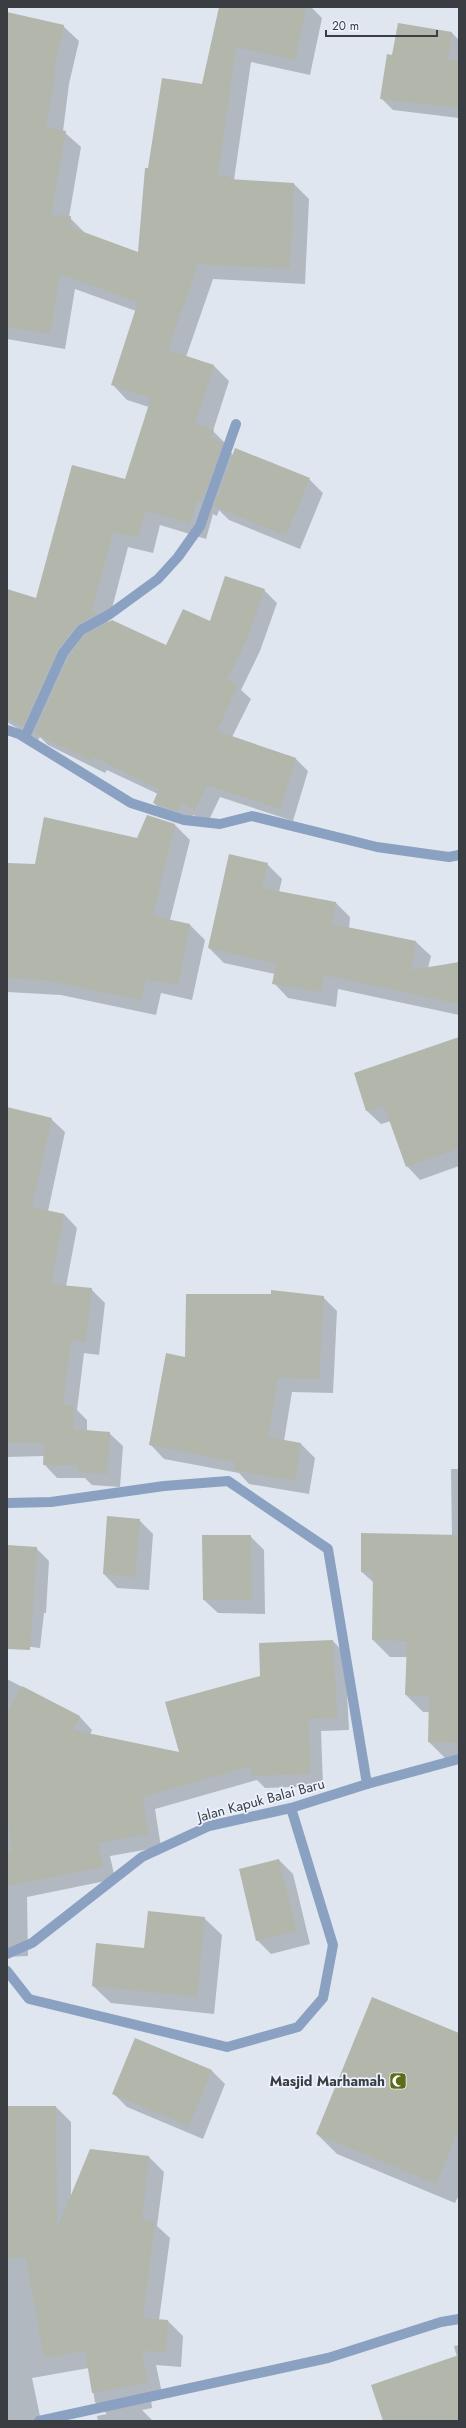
<svg xmlns="http://www.w3.org/2000/svg" width="466" height="2428" viewBox="0 0 466 2428" font-family="Jost,sans-serif">
	<rect width="100%" height="100%" fill="#dfe6f0"/>
	<g fill="#0003">
		<path d="M 220,7 L 311,7 L 322,18 L 310,75 L 251,62 L 234,180 L 294,184 L 309,199 L 305,284 L 213,279 L 186,357 L 214,366 L 229,381 L 213,431 L 229,447 L 228,449 L 233,455 L 309,479 L 323,493 L 300,549 L 229,520 L 219,510 L 217,516 L 213,514 L 206,539 L 160,525 L 153,553 L 128,547 L 108,624 L 166,646 L 264,590 L 277,603 L 260,651 L 241,690 L 251,699 L 232,737 L 295,758 L 308,771 L 293,821 L 220,797 L 208,822 L 193,815 L 191,824 L 167,816 L 154,803 L 158,794 L 107,770 L 105,773 L 48,745 L 40,737 L 38,740 L 7,722 L 7,590 L 36,599 L 126,480 L 149,407 L 127,400 L 112,384 L 136,311 L 75,289 L 65,349 L 7,339 L 7,25 L 63,26 L 79,41 L 69,84 L 63,131 L 81,147 L 69,217 L 86,234 L 139,253 L 149,169 L 203,86 Z"/>
		<path d="M 399,24 L 452,33 L 459,40 L 459,118 L 393,110 L 381,98 L 393,56 Z"/>
		<path d="M 175,825 L 190,840 L 170,920 L 190,925 L 205,940 L 192,1000 L 161,993 L 156,1015 L 61,995 L 7,992 L 7,864 L 35,865 L 137,839 Z"/>
		<path d="M 267,864 L 282,879 L 279,892 L 336,903 L 350,917 L 349,928 L 416,942 L 431,956 L 428,968 L 459,963 L 459,1015 L 338,989 L 336,1007 L 288,998 L 274,983 L 275,974 L 224,963 L 209,948 Z"/>
		<path d="M 355,1073 L 459,1100 L 459,1166 L 420,1180 L 407,1166 L 391,1121 L 381,1124 L 367,1111 Z"/>
		<path d="M 7,1108 L 51,1119 L 65,1132 L 48,1211 L 64,1214 L 77,1228 L 66,1286 L 91,1289 L 105,1303 L 99,1355 L 84,1353 L 77,1410 L 87,1420 L 87,1431 L 109,1433 L 123,1446 L 120,1487 L 92,1485 L 85,1478 L 57,1478 L 44,1464 L 44,1456 L 7,1457 Z"/>
		<path d="M 323,1297 L 337,1311 L 333,1393 L 292,1392 L 284,1441 L 301,1444 L 315,1458 L 309,1494 L 249,1484 L 239,1473 L 164,1459 L 150,1444 L 186,1359 Z"/>
		<path d="M 451,1469 L 459,1469 L 459,1759 L 446,1759 L 429,1742 L 430,1712 L 423,1712 L 406,1695 L 408,1657 L 390,1657 L 373,1640 L 374,1583 L 362,1572 L 452,1536 Z"/>
		<path d="M 108,1517 L 139,1520 L 153,1534 L 149,1590 L 117,1588 L 104,1574 Z"/>
		<path d="M 250,1536 L 264,1550 L 265,1614 L 218,1613 L 204,1600 Z"/>
		<path d="M 7,1546 L 36,1548 L 49,1561 L 46,1613 L 44,1613 L 40,1648 L 7,1644 Z"/>
		<path d="M 333,1641 L 345,1654 L 349,1730 L 321,1731 L 323,1786 L 265,1788 L 257,1780 L 155,1809 L 161,1847 L 110,1856 L 115,1879 L 27,1897 L 28,1956 L 7,1957 L 7,1679 L 80,1717 L 92,1730 L 90,1735 L 180,1754 L 261,1677 Z"/>
		<path d="M 279,1860 L 293,1874 L 310,1944 L 271,1954 L 257,1940 Z"/>
		<path d="M 204,1918 L 222,1935 L 214,2014 L 111,2003 L 93,1986 L 145,1949 Z"/>
		<path d="M 459,2034 L 459,2195 L 455,2203 L 337,2154 L 317,2134 Z"/>
		<path d="M 211,2070 L 225,2084 L 203,2139 L 127,2107 L 113,2093 Z"/>
		<path d="M 55,2106 L 71,2122 L 71,2196 L 149,2157 L 164,2172 L 157,2226 L 170,2238 L 159,2320 L 168,2321 L 183,2336 L 181,2367 L 156,2365 L 163,2398 L 151,2400 L 152,2408 L 142,2410 L 153,2421 L 98,2421 L 97,2416 L 107,2414 L 95,2402 L 89,2368 L 32,2378 L 41,2421 L 7,2421 L 7,2107 Z"/>
		<path d="M 459,2345 L 459,2421 L 384,2421 L 457,2357 L 454,2346 Z"/>
	</g>
	<g fill="#b2b6ab">
		<path d="M 219,7 L 306,7 L 295,60 L 236,47 L 218,175 L 230,176 L 230,179 L 294,183 L 290,269 L 198,264 L 168,350 L 214,365 L 195,424 L 214,430 L 211,438 L 223,443 L 202,501 L 198,500 L 190,524 L 145,510 L 138,538 L 113,532 L 92,611 L 97,614 L 76,626 L 58,649 L 23,726 L 7,717 L 7,589 L 36,598 L 72,465 L 125,479 L 151,398 L 111,385 L 138,302 L 60,274 L 50,334 L 7,327 L 7,12 L 64,25 L 54,69 L 56,69 L 46,127 L 66,131 L 51,215 L 71,216 L 70,227 L 138,252 L 145,168 L 148,168 L 162,78 L 202,84 Z"/>
		<path d="M 398,23 L 452,32 L 448,60 L 459,61 L 459,108 L 380,99 L 387,54 L 392,55 Z"/>
		<path d="M 235,448 L 310,478 L 286,536 L 214,506 Z"/>
		<path d="M 225,576 L 265,589 L 248,636 L 227,680 L 238,685 L 217,731 L 296,758 L 280,809 L 207,785 L 195,810 L 180,803 L 178,811 L 153,803 L 159,789 L 94,757 L 92,761 L 34,733 L 69,656 L 85,635 L 112,620 L 166,645 L 183,609 L 210,621 Z"/>
		<path d="M 147,815 L 175,824 L 153,916 L 190,924 L 178,985 L 146,979 L 141,1000 L 46,980 L 7,978 L 7,863 L 35,864 L 44,817 L 137,838 Z"/>
		<path d="M 229,854 L 268,863 L 262,888 L 336,902 L 332,924 L 416,941 L 411,970 L 459,962 L 459,1004 L 324,975 L 321,992 L 272,984 L 276,964 L 208,948 Z"/>
		<path d="M 459,1037 L 459,1148 L 406,1167 L 384,1106 L 366,1111 L 354,1073 Z"/>
		<path d="M 7,1107 L 52,1118 L 32,1207 L 64,1214 L 51,1284 L 92,1288 L 86,1342 L 71,1340 L 63,1405 L 74,1405 L 73,1429 L 110,1432 L 107,1474 L 78,1472 L 78,1465 L 43,1465 L 44,1443 L 7,1443 Z"/>
		<path d="M 271,1290 L 324,1296 L 319,1379 L 278,1378 L 268,1437 L 301,1443 L 295,1481 L 234,1470 L 235,1462 L 149,1445 L 166,1353 L 185,1357 L 186,1294 L 271,1294 Z"/>
		<path d="M 107,1516 L 140,1519 L 135,1577 L 103,1574 Z"/>
		<path d="M 361,1533 L 459,1535 L 459,1743 L 428,1742 L 429,1696 L 405,1695 L 407,1641 L 372,1640 L 373,1573 L 361,1572 Z"/>
		<path d="M 202,1535 L 251,1535 L 252,1600 L 203,1600 Z"/>
		<path d="M 7,1545 L 37,1547 L 30,1650 L 7,1649 Z"/>
		<path d="M 333,1640 L 337,1718 L 308,1719 L 311,1774 L 251,1776 L 251,1766 L 142,1797 L 149,1834 L 98,1843 L 103,1867 L 7,1886 L 7,1851 L 12,1851 L 7,1815 L 7,1713 L 22,1686 L 80,1716 L 73,1730 L 179,1752 L 165,1702 L 260,1676 L 259,1643 Z"/>
		<path d="M 279,1859 L 297,1931 L 256,1941 L 239,1869 Z"/>
		<path d="M 148,1911 L 205,1917 L 197,1997 L 92,1986 L 96,1943 L 144,1948 Z"/>
		<path d="M 372,1997 L 459,2033 L 459,2128 L 436,2184 L 316,2134 Z"/>
		<path d="M 135,2038 L 212,2070 L 189,2126 L 112,2094 Z"/>
		<path d="M 7,2106 L 56,2106 L 57,2229 L 90,2149 L 149,2156 L 142,2220 L 155,2222 L 143,2318 L 168,2320 L 166,2352 L 142,2351 L 148,2383 L 92,2393 L 85,2351 L 44,2358 L 26,2258 L 7,2258 Z"/>
		<path d="M 459,2355 L 459,2421 L 383,2421 L 371,2385 Z"/>
	</g>
	<g fill="none" stroke-linecap="round" stroke-linejoin="round">
		<g stroke="#8ba1c1" stroke-width="10">
			<path d="M 7,1503 L 51,1502 L 164,1486 L 228,1481 L 328,1549 L 367,1784"/>
			<path d="M 7,1971 L 29,1999 L 227,2047 L 298,2027 L 323,1998 L 333,1945 L 291,1808"/>
		</g>
		<g stroke="#8ba1c1" stroke-width="10">
			<path d="M 7,730 L 19,734 L 131,803 L 184,820 L 220,824 L 252,816 L 377,847 L 449,857 L 459,855"/>
			<path d="M 25,737 L 63,653 L 81,630 L 110,614 L 158,579 L 178,557 L 200,526 L 236,424"/>
			<path d="M 7,1954 L 32,1943 L 142,1857 L 209,1826 L 291,1808 L 367,1784 L 459,1759"/>
			<path d="M 39,2421 L 328,2358 L 441,2322 L 459,2319"/>
		</g>
	</g>
	<defs>
		<symbol id="mosque-square" viewBox="-11 -11 22 22"><rect x="-9" y="-9" width="18" height="18" rx="4" fill="#5c6d19" stroke="#edf3fe"/><path d="M3.5-4.9A6 6 0 1 0 3.5 4.9A5 5 0 1 1 3.5-4.9Z" fill="#fff"/></symbol>
	</defs>
	<g fill-rule="evenodd">
		<use href="#mosque-square" x="388" y="2071" width="20" height="20"/>
	</g>
	<g text-anchor="middle" dominant-baseline="central" stroke-width="3.5" stroke-linejoin="round" paint-order="stroke">
		<g font-size="14" fill="#3a3d41" stroke="#edf3fe">
			<text transform="translate(261 1800) rotate(-15)">Jalan Kapuk Balai Baru</text>
		</g>
		<g font-size="14" font-weight="bold" fill="#3a3d41" stroke="#edf3fe" text-anchor="end">
			<text x="385" y="2081">Masjid Marhamah</text>
		</g>
	</g>
	<rect width="466" height="2428" fill="none" stroke="#3a3d41" stroke-width="16"/>
	<path d="M326 30v6h111v-6" fill="none" stroke="#3a3d41" stroke-width="2"/>
	<text x="332" y="30" font-size="12" fill="#3a3d41" stroke="#edf3fe" stroke-width="3" paint-order="stroke">20 m</text>
</svg>
